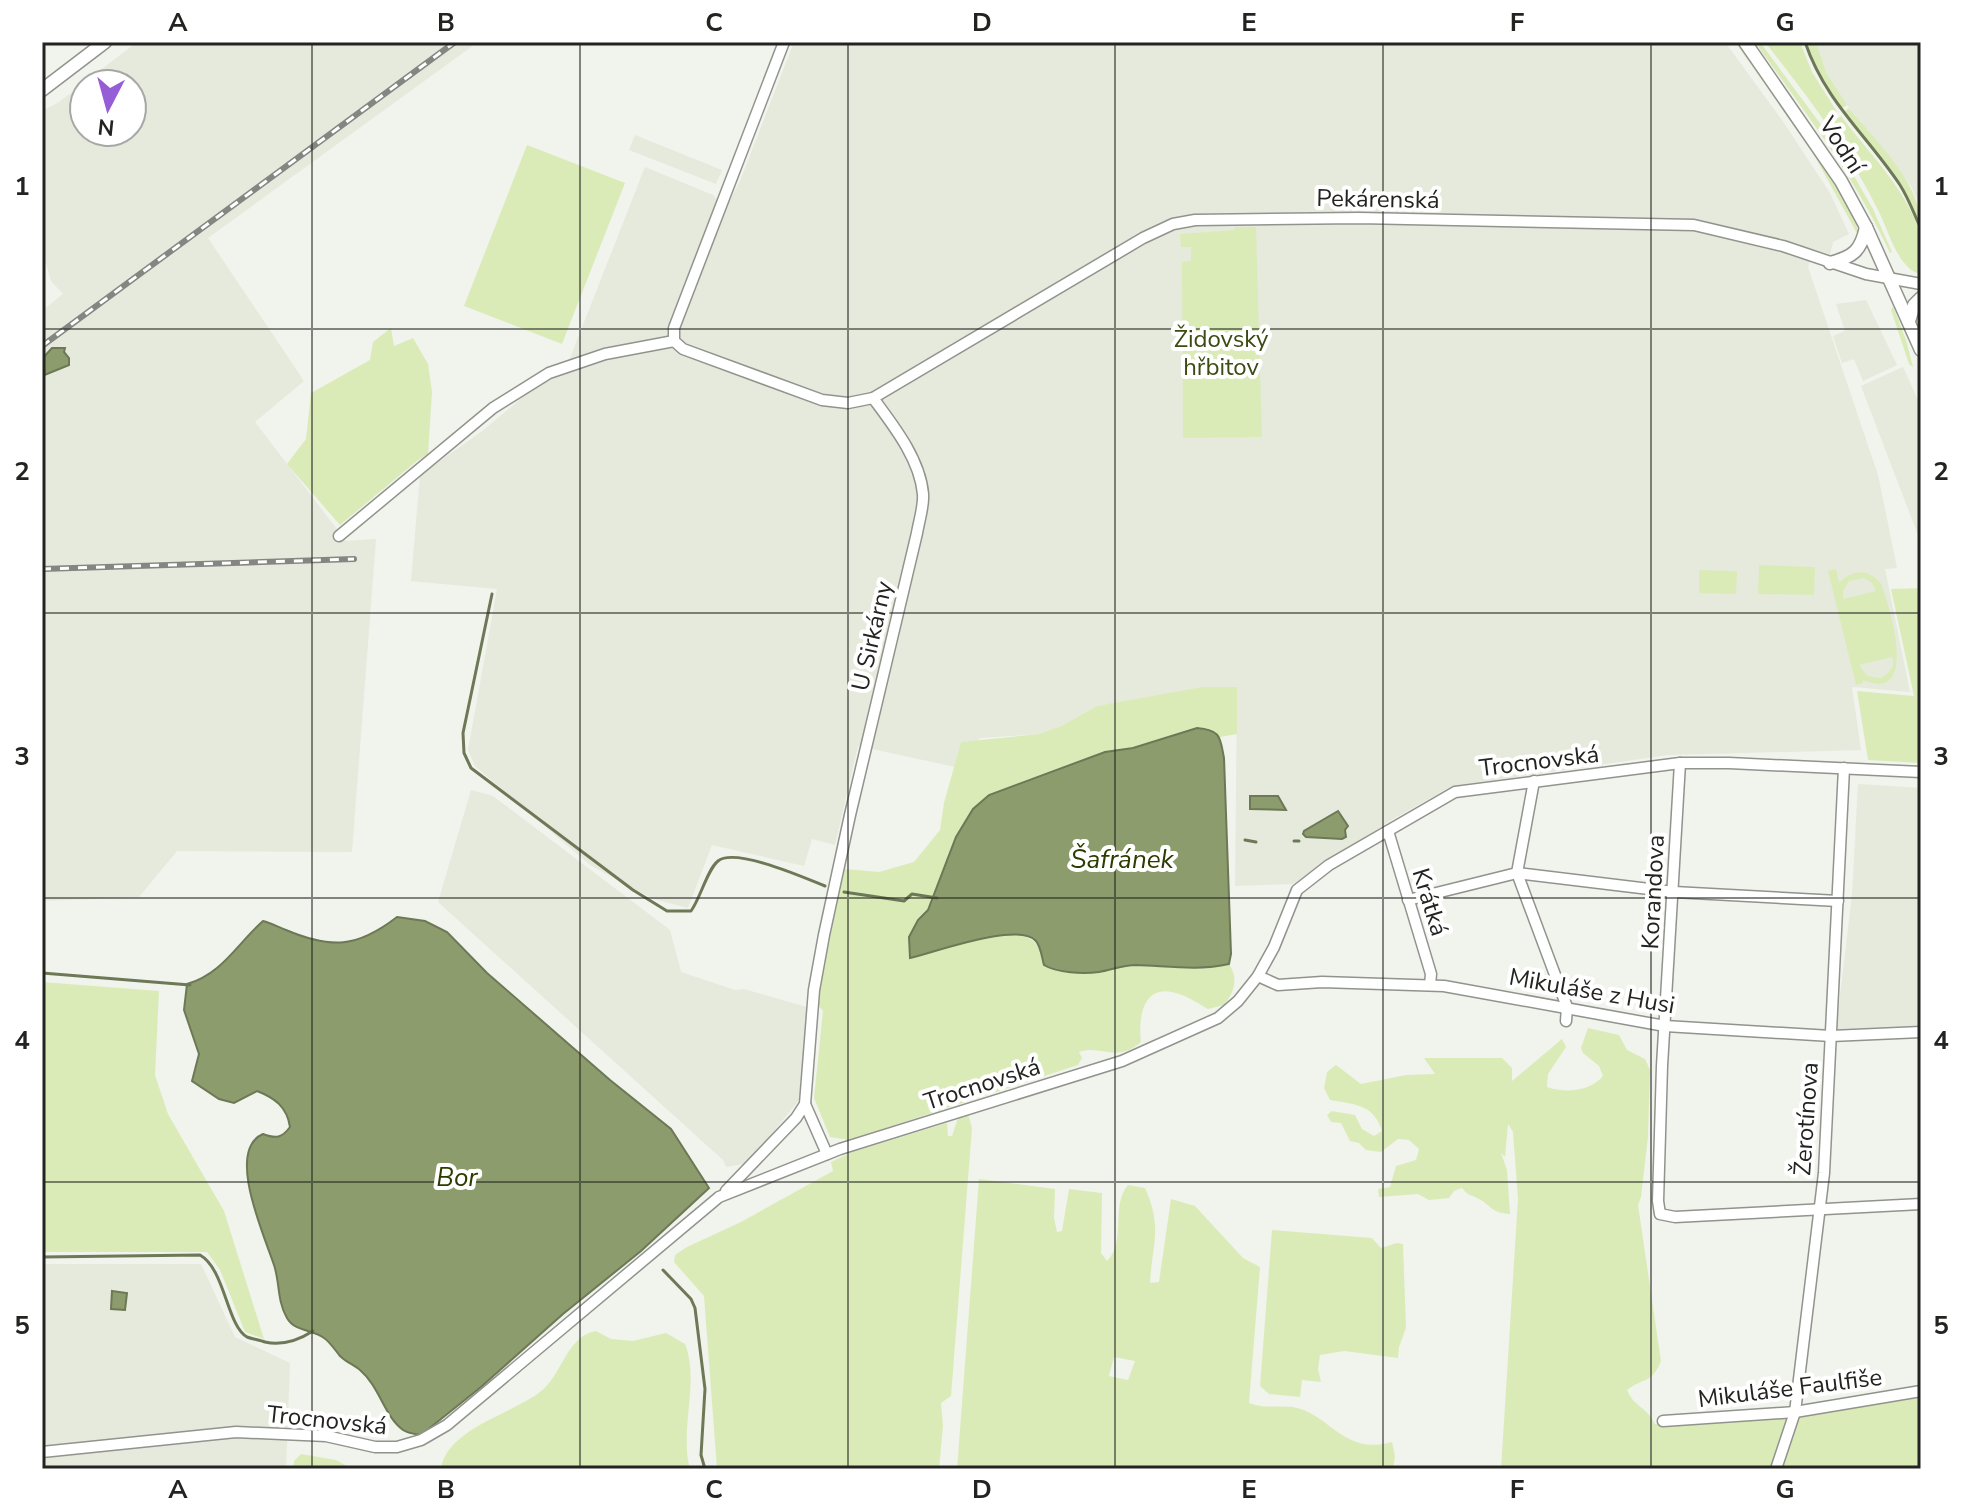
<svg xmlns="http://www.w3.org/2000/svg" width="1963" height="1511" viewBox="0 0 1963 1511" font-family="'Nunito Sans',sans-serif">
	<rect width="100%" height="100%" fill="#f1f3ed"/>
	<g fill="#e5eadc" fill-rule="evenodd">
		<path d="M 137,42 L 478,42 L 208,238 L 304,381 L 255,422 L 346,541 L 376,539 L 352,852 L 177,851 L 139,897 L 42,901 L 42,311 L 63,294 L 51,281 L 42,249 L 42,111 L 59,102 ZM 84,84 L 132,84 L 132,132 L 84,132 Z"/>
		<path d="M 794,42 L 1725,42 L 1784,123 L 1830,193 L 1849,234 L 1833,242 L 1830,254 L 1813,249 L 1808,267 L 1878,475 L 1897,568 L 1885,569 L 1910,692 L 1852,687 L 1861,750 L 1668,755 L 1452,786 L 1393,819 L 1293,884 L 1235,886 L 1237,687 L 1097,706 L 1061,726 L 1039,734 L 980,738 L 960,768 L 858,746 L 835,845 L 812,839 L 804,866 L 712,845 L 688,908 L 653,899 L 590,865 L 475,766 L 468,750 L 497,589 L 411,581 L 420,475 L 481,432 L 570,358 L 645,167 L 713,195 L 725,210 L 740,181 Z"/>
		<path d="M 1816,42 L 1921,42 L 1921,209 L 1911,186 L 1843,100 L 1827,74 Z"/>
		<path d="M 635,135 L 722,170 L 716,184 L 629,150 Z"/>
		<path d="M 1866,300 L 1897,365 L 1863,381 L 1854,359 L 1842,363 L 1833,336 L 1845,331 L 1836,304 Z"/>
		<path d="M 1903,367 L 1921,407 L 1921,543 L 1861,386 Z"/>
		<path d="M 1858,784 L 1921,788 L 1921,1026 L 1836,1029 L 1852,895 Z"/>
		<path d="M 471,790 L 493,796 L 670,930 L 681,972 L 735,990 L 744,989 L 807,1007 L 799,1100 L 748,1163 L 726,1167 L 723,1160 L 438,902 Z"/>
		<path d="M 42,1264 L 201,1264 L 235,1337 L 290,1363 L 286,1469 L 42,1469 Z"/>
	</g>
	<g fill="#dbebb8" fill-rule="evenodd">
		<path d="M 1735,42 L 1740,42 C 1764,77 1859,202 1859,237 L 1814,155 Z"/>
		<path d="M 1755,42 L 1760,42 L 1836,145 L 1873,209 L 1892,252 L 1890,253 C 1853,173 1805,113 1755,42 Z"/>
		<path d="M 1765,42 L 1800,42 L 1812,72 L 1837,112 L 1829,119 L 1832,122 L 1841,116 C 1866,150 1913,196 1921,239 C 1923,249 1921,261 1921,271 L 1917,273 C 1897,265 1888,230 1879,212 C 1849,150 1807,96 1765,42 Z"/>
		<path d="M 1806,42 L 1816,42 L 1827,74 L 1847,105 L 1841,109 L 1823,81 Z"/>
		<path d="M 1849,108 C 1876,142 1921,182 1921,227 L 1901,185 L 1843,113 Z"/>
		<path d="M 527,145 L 625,183 L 562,344 L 464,306 Z"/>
		<path d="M 1235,227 L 1256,227 L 1262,437 L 1183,438 L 1182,262 L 1191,261 L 1191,247 L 1181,247 L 1180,234 L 1234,230 Z"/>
		<path d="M 1893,306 L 1906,340 L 1913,367 L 1909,364 L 1891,310 Z"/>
		<path d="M 391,328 L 394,346 L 413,338 L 428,364 L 432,392 L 428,454 L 418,460 L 340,525 L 287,464 L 306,439 L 311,393 L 370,360 L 373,342 Z"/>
		<path d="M 1759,565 L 1815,567 L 1814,595 L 1758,594 Z"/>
		<path d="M 1836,569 L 1839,583 C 1853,569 1868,568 1881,584 C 1890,607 1920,704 1863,680 L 1863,683 L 1856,685 L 1828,571 ZM 1864,578 L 1872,583 L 1876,591 L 1843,599 L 1843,591 L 1849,581 ZM 1892,657 C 1896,666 1889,674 1881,678 L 1867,676 L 1859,665 Z"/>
		<path d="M 1699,570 L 1737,571 L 1736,594 L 1699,593 Z"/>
		<path d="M 1921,588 L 1921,763 L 1868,760 L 1857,691 L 1914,696 L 1891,589 Z"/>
		<path d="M 1202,687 L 1237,687 L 1237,734 L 1220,737 L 1211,729 L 1197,729 L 1133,748 L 1105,752 L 1024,781 L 973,809 L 956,837 L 928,910 L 918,921 L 910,941 L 910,957 C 938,954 1027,912 1040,951 L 1098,972 L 1134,965 L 1187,966 L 1204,969 L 1229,964 C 1239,979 1234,992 1224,1005 L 1208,1009 C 1199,1004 1189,997 1179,994 C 1143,981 1138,1017 1141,1042 C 1115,1064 1101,1044 1079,1052 L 1082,1058 L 1078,1065 L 849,1140 L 830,1137 L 814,1098 L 823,1011 L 818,1005 L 822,975 L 845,869 L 879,872 L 914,862 L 940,830 L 944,803 L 961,742 L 1039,734 L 1061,726 L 1097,706 Z"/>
		<path d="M 42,982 L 159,991 L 155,1075 L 168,1114 L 224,1211 L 264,1339 L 245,1332 L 220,1270 L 207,1252 L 42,1252 Z"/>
		<path d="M 1588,1028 L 1619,1035 L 1627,1050 L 1645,1059 L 1650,1070 L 1648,1137 L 1641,1197 L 1638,1205 L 1661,1361 C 1652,1384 1642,1378 1627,1390 C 1633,1406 1647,1407 1655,1424 L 1921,1391 L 1921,1469 L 1501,1469 L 1518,1199 L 1513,1132 L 1508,1124 L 1505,1157 L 1501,1153 L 1507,1170 L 1510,1214 C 1491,1213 1492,1206 1479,1199 C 1470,1194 1468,1196 1462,1188 L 1454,1191 L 1449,1198 L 1429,1200 L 1418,1194 L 1379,1197 L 1378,1189 L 1390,1187 L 1396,1166 L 1416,1160 L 1419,1149 L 1409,1140 L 1398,1139 L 1381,1152 L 1366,1150 L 1359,1143 L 1350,1141 L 1341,1123 L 1331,1122 L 1327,1115 L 1332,1111 L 1355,1115 L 1362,1129 L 1374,1136 L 1382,1131 C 1373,1103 1355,1105 1330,1100 L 1324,1088 L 1327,1072 L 1336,1065 L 1361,1084 L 1406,1075 L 1435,1074 L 1424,1058 L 1502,1058 L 1512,1068 L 1512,1081 L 1562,1039 L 1566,1047 L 1548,1074 L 1547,1087 C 1565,1093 1590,1092 1603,1076 L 1599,1066 L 1583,1053 L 1581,1048 Z"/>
		<path d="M 968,1114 L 972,1128 L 951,1396 L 941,1403 L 943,1426 L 939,1469 L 717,1469 L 704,1296 L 674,1262 L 675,1255 L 687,1247 L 741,1222 L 833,1171 L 831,1162 L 852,1152 L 947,1123 L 948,1136 L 952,1136 L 958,1118 Z"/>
		<path d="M 979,1179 L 1055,1189 L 1054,1218 L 1057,1232 L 1062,1231 L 1069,1189 L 1102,1193 L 1101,1253 L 1107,1261 C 1127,1242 1110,1206 1128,1185 L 1145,1188 C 1163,1228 1152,1244 1150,1283 L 1159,1282 L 1171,1199 L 1195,1206 L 1243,1258 L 1260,1267 L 1249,1403 C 1264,1409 1278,1405 1293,1407 C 1331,1414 1343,1456 1392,1442 L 1395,1456 L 1393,1469 L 957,1469 ZM 1114,1357 L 1135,1361 L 1128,1380 L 1109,1376 Z"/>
		<path d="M 1272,1230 L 1372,1238 L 1381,1248 L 1397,1243 L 1403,1244 L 1406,1328 L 1399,1347 L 1398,1358 L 1344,1351 L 1320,1355 L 1318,1369 L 1321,1382 L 1302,1380 L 1300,1397 L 1269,1394 L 1260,1386 Z"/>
		<path d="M 596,1331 L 611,1339 L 633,1341 L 666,1333 L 685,1344 C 700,1382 679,1429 690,1469 L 441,1469 C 446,1429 512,1414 540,1392 C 562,1376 566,1336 596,1331 Z"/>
		<path d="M 301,1454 L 336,1460 L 352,1469 L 293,1469 L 294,1461 Z"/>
	</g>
	<g fill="#8d9c6c" stroke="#6d7856" stroke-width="2">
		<path d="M 52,348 L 65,348 L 64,352 L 69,358 L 69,365 L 42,376 L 42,359 Z"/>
		<path d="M 1197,728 C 1221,730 1220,737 1224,758 L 1231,954 L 1229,964 C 1198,971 1168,966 1136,965 C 1123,965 1111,970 1099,972 C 1083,974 1057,973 1044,965 C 1042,958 1041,947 1036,941 C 1019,921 933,953 910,958 L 909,937 L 918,920 L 928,910 L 956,837 L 973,809 L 989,795 L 1105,752 L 1133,748 Z"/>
		<path d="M 1250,796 L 1278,796 L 1286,810 L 1250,809 Z"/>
		<path d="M 1338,811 L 1348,826 L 1345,830 L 1346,837 L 1342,839 L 1306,837 L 1303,834 L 1304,831 Z"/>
		<path d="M 397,917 L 425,921 L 447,932 L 487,973 L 610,1080 L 671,1129 L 709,1188 L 641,1251 L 563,1314 L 481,1387 L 421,1435 C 415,1434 407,1433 403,1430 C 384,1416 380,1387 360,1370 C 354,1365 346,1362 340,1356 C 335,1350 330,1342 324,1338 C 312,1329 295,1332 287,1318 C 277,1301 280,1283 274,1265 C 265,1237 225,1150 263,1134 C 276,1139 282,1138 290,1127 C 287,1107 275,1098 257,1091 L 234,1103 L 219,1099 L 192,1081 L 199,1054 L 184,1010 L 187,984 C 222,974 237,944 263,921 C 271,923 278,927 286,930 C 331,949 357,948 397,917 Z"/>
		<path d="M 112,1291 L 127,1293 L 125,1310 L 111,1309 Z"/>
	</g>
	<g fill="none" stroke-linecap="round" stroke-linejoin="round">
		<g stroke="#6d7856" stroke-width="3">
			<path d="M 1805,42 C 1826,103 1866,134 1900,185 C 1909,199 1914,214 1921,229"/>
			<path d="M 492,594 L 463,733 L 464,753 L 471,768 L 633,890 L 667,911 L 691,911 C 701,897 707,870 718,861 C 735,847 805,878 825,886"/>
			<path d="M 1245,840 L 1256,842"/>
			<path d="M 1294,841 L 1299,841"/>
			<path d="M 844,892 L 904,901 L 912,894 L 937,898"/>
			<path d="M 42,973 L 190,985"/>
			<path d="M 42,1257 L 200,1255 C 225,1269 227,1326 247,1337 C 252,1339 260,1340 265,1342 C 283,1346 299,1340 313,1331"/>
			<path d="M 663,1270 L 691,1299 L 695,1308 L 705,1389 L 701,1455 L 705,1469"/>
		</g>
		<defs>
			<g id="minor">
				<path d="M 784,42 L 674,328 L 674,341 L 683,349 L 822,400 L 848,403 L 873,398 L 1143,238 L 1173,224 L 1195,220 L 1359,218 L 1694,225 L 1783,246 L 1866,274 L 1921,284"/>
				<path d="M 339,536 L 493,408 L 549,373 L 605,354 L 674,341"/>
				<path d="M 1680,763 L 1662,1066 L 1658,1201 L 1660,1214 L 1675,1217 L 1921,1204"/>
				<path d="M 1534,781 L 1517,873 L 1567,1007 L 1566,1021"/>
				<path d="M 1388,831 L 1431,974 L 1430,985"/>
				<path d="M 1408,900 L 1517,873 L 1674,892 L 1838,901"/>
				<path d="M 1258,976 L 1278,985 L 1322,982 L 1444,986 L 1665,1026 L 1831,1036 L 1921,1032"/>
				<path d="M 805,1104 L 827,1154"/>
				<path d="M 726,1191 L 796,1118 L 805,1104 L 814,990 L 824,935 L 850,815 L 917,533 C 919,521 924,506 923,494 C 920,459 893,425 873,398"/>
				<path d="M 1663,1421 L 1795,1412 L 1921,1391"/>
				<path d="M 42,1452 L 236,1432 L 326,1436 L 375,1447 L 397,1447 L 421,1440 L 447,1425 L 719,1197 L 840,1149 L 1122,1061 L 1218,1018 L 1238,1001 L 1258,976 L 1274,947 L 1297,890 L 1329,865 L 1455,792 L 1680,763 L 1729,763 L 1921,772"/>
				<path d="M 1776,1469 L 1795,1412 L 1824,1173 L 1844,768"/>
			</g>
			<g id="major">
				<path d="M 1745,42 L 1841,181 L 1866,227 L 1921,350"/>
				<path d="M 42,90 L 105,42"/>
				<path d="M 1830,263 C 1853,257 1861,251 1866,227"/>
				<path d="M 1909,321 L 1914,305 L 1921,298"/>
			</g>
		</defs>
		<use href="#minor" stroke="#91938d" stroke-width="13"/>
		<use href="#major" stroke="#91938d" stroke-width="15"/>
		<use href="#minor" stroke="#fff" stroke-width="10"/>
		<use href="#major" stroke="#fff" stroke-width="12"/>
		<defs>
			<g id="rail">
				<path d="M 42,346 L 455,42"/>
				<path d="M 42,569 L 354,559"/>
			</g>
		</defs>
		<use href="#rail" stroke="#858682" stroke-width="6"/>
		<use href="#rail" stroke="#fff" stroke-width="3" stroke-dasharray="9" stroke-linecap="butt"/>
	</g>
	<path fill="none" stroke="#232421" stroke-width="2" stroke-opacity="0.55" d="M 312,42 L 312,1469M 580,42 L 580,1469M 848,42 L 848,1469M 1115,42 L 1115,1469M 1383,42 L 1383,1469M 1651,42 L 1651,1469M 42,329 L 1921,329M 42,613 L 1921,613M 42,898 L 1921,898M 42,1182 L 1921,1182"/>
	<g text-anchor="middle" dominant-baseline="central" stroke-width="8" stroke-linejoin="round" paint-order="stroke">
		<g font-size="24" fill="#232421" stroke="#fff">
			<text transform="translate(1842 145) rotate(57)">Vodní</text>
			<text transform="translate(1378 199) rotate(1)">Pekárenská</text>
			<text transform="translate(872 636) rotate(-77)">U Sirkárny</text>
			<text transform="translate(1539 761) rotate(-7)">Trocnovská</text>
			<text transform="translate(1653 892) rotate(-87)">Korandova</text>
			<text transform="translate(1430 902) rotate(73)">Krátká</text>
			<text transform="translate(1592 991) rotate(10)">Mikuláše z Husi</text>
			<text transform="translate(982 1084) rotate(-18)">Trocnovská</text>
			<text transform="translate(1806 1119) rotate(-86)">Žerotínova</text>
			<text transform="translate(1790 1388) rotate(-7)">Mikuláše Faulfiše</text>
			<text transform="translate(327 1420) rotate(6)">Trocnovská</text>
		</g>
		<g font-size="24" fill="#3c4a13" stroke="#fff">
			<text x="1221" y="339">Židovský<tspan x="1221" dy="28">hřbitov</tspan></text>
		</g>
		<g font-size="26" font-style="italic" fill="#2e3b00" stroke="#fff">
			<text x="1122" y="859">Šafránek</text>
			<text x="457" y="1177">Bor</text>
		</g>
	</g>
	<rect width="1963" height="1511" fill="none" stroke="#ffffff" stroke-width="88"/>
	<g transform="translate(108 108) rotate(186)"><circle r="38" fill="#ffffff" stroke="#a7a7a6" stroke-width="2"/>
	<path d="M0-6L14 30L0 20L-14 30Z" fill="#955dd6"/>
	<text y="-12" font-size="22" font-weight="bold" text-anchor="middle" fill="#232421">N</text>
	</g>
	<rect x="44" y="44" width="1875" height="1423" fill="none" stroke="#232421" stroke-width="3"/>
	<g font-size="26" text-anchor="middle" font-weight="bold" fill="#232421">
		<text x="178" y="31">A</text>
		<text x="446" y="31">B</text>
		<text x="714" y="31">C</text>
		<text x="982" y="31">D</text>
		<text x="1249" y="31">E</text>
		<text x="1517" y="31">F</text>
		<text x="1785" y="31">G</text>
		<text x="22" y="195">1</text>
		<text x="1941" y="195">1</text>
		<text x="22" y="480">2</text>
		<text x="1941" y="480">2</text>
		<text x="22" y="765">3</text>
		<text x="1941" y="765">3</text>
		<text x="22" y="1049">4</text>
		<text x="1941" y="1049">4</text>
		<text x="22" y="1334">5</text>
		<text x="1941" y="1334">5</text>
		<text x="178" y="1498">A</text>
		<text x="446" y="1498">B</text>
		<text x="714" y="1498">C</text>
		<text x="982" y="1498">D</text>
		<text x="1249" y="1498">E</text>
		<text x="1517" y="1498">F</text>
		<text x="1785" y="1498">G</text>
	</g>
</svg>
